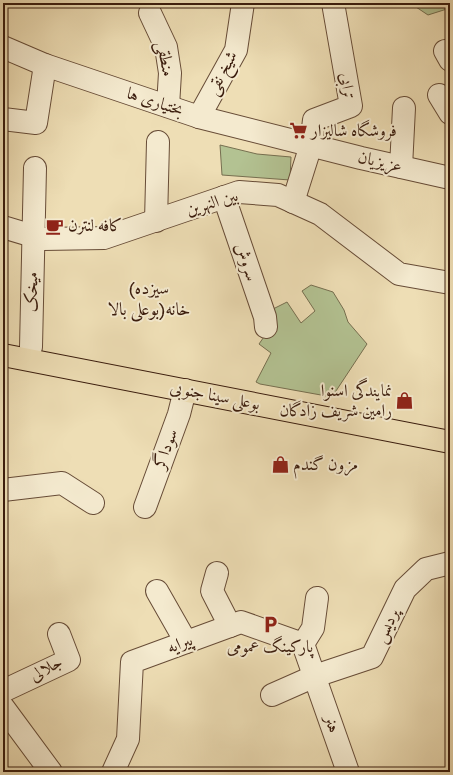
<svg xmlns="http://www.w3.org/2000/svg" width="453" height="775" viewBox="0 0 453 775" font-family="'IM FELL DW Pica',Amiri,serif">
	<rect width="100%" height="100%" fill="#eedeb5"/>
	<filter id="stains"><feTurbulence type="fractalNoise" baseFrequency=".005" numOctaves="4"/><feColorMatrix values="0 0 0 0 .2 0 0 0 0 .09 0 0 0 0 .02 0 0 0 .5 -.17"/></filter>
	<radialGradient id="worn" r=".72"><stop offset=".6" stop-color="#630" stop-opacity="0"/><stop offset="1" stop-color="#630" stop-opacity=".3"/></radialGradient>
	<g fill="#b3c292" stroke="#766f50">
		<path d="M 413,3 L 450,3 L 450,8 L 428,15 L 413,5 Z"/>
		<path d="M 220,145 L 257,154 L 291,157 L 290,180 L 222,175 Z"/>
		<path d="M 311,285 L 333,292 L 344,310 L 348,322 L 367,344 L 332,397 L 260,384 L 256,382 L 271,353 L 259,344 L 268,331 L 269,311 L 287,302 L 301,323 L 315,311 L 302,291 Z"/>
	</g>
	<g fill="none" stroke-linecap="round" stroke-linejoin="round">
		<defs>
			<g id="minor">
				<path d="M 150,13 L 166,47 L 170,73 L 168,106"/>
				<path d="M 3,47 L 45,65 L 199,117 L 361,158 L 450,178"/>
				<path d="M 445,51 L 450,60"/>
				<path d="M 439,95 L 450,113"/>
				<path d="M 199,117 L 236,50 L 243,3"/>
				<path d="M 3,119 L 36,123 L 45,65"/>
				<path d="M 401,167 L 404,108"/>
				<path d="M 224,197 L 265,317 L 266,327"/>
				<path d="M 293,202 L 311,145 L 314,120 L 351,106 L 333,3"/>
				<path d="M 156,221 L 158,142"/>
				<path d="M 3,227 L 43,239 L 104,238 L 239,192 L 278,195 L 320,214 L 399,274 L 450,283"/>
				<path d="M 31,347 L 35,168"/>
				<path d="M 3,490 L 62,483 L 93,503"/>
				<path d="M 145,507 L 179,414 L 185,390"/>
				<path d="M 217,573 L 212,591 L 230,626"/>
				<path d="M 157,591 L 186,642"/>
				<path d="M 303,644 L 313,628 L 317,598"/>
				<path d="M 3,691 L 69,660 L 59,634"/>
				<path d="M 272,695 L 315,676 L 372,657 L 405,589 L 426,569 L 450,563"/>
				<path d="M 3,707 L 51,772"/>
				<path d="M 113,772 L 128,739 L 132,662 L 241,622 L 303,644 L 348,772"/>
			</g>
			<path id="major" d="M 3,355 L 450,442"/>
		</defs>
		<use href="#minor" stroke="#674c37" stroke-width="24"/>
		<use href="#major" stroke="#3a1c0d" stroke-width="24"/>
		<use href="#minor" stroke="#f4eacf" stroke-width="22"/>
		<use href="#major" stroke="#eedeb5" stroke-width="22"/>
	</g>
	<defs>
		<symbol id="supermarket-bare" viewBox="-9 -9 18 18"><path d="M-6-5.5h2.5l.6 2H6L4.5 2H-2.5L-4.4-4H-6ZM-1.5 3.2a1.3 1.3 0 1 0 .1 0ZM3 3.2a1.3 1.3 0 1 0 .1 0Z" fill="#8f2418" stroke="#f4eacf" stroke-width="2.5" paint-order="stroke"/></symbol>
		<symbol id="cafe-bare" viewBox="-9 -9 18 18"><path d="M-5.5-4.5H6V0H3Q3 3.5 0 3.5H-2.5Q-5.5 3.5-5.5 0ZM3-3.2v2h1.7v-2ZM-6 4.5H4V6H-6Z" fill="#8f2418" stroke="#f4eacf" stroke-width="2.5" paint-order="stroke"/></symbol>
		<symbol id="shop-bare" viewBox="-9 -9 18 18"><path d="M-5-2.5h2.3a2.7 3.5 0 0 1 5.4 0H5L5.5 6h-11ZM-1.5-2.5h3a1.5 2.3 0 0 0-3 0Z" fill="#8f2418" stroke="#f4eacf" stroke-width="2.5" paint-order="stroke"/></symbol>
		<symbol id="parking-bare" viewBox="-9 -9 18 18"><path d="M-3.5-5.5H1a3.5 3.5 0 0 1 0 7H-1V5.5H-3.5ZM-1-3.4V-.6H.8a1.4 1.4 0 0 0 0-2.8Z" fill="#8f2418" stroke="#f4eacf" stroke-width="2.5" paint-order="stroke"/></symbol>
	</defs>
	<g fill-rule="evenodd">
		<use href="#supermarket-bare" x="286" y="118" width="25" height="25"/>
		<use href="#cafe-bare" x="42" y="214" width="25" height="25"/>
		<use href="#shop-bare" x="392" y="388" width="25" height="25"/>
		<use href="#shop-bare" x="268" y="452" width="25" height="25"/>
		<use href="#parking-bare" x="258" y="612" width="25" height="25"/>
	</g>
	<g text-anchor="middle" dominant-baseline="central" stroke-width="4" stroke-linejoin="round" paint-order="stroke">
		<g font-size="17" fill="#3a1c0d" stroke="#f4eacf">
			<text transform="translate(165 59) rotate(79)">منطقی</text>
			<text transform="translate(222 73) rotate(-62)">شیخ نقی</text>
			<text transform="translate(347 86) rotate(82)">ترابی</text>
			<text transform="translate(155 102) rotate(18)">بختیاری ها</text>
			<text transform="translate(380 162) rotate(13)">عزیزیان</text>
			<text transform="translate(212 203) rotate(-17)">بین النهرین</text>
			<text transform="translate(246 262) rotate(71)">سروش</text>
			<text transform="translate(32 292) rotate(-89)">میخک</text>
			<text transform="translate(215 396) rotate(11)">بوعلی سینا جنوبی</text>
			<text transform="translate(166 449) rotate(-70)">سوداگر</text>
			<text transform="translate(387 626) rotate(-65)">پردیس</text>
			<text transform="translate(180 644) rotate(-20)">پیرایه</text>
			<text transform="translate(46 669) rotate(-29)">جلالی</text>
			<text transform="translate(332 724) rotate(71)">هنر</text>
		</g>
		<g font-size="17" fill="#3a1c0d" stroke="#f4eacf" text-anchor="start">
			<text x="311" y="131">فروشگاه شالیزار</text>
			<text x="68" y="226">کافه لنترن</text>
			<text x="392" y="391" text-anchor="end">نمایندگی اسنوا<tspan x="392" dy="20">رامین شریف زادگان</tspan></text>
			<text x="293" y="465">مزون گندم</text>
			<text x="270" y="647" text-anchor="middle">پارکینگ عمومی</text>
		</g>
		<g font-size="18" fill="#3a1c0d" stroke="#f4eacf">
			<text x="149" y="289">(سیزده<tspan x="149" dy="21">خانه(بوعلی بالا</tspan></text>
		</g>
	</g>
	<rect width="453" height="775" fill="none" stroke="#eedeb5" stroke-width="16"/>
	<rect x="4" y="4" width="445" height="767" fill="none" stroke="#3a1c0d" stroke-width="2"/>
	<rect x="8" y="8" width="437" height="759" fill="none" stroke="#3a1c0d"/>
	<rect width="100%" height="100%" filter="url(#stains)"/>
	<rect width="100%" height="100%" fill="url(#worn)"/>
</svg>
